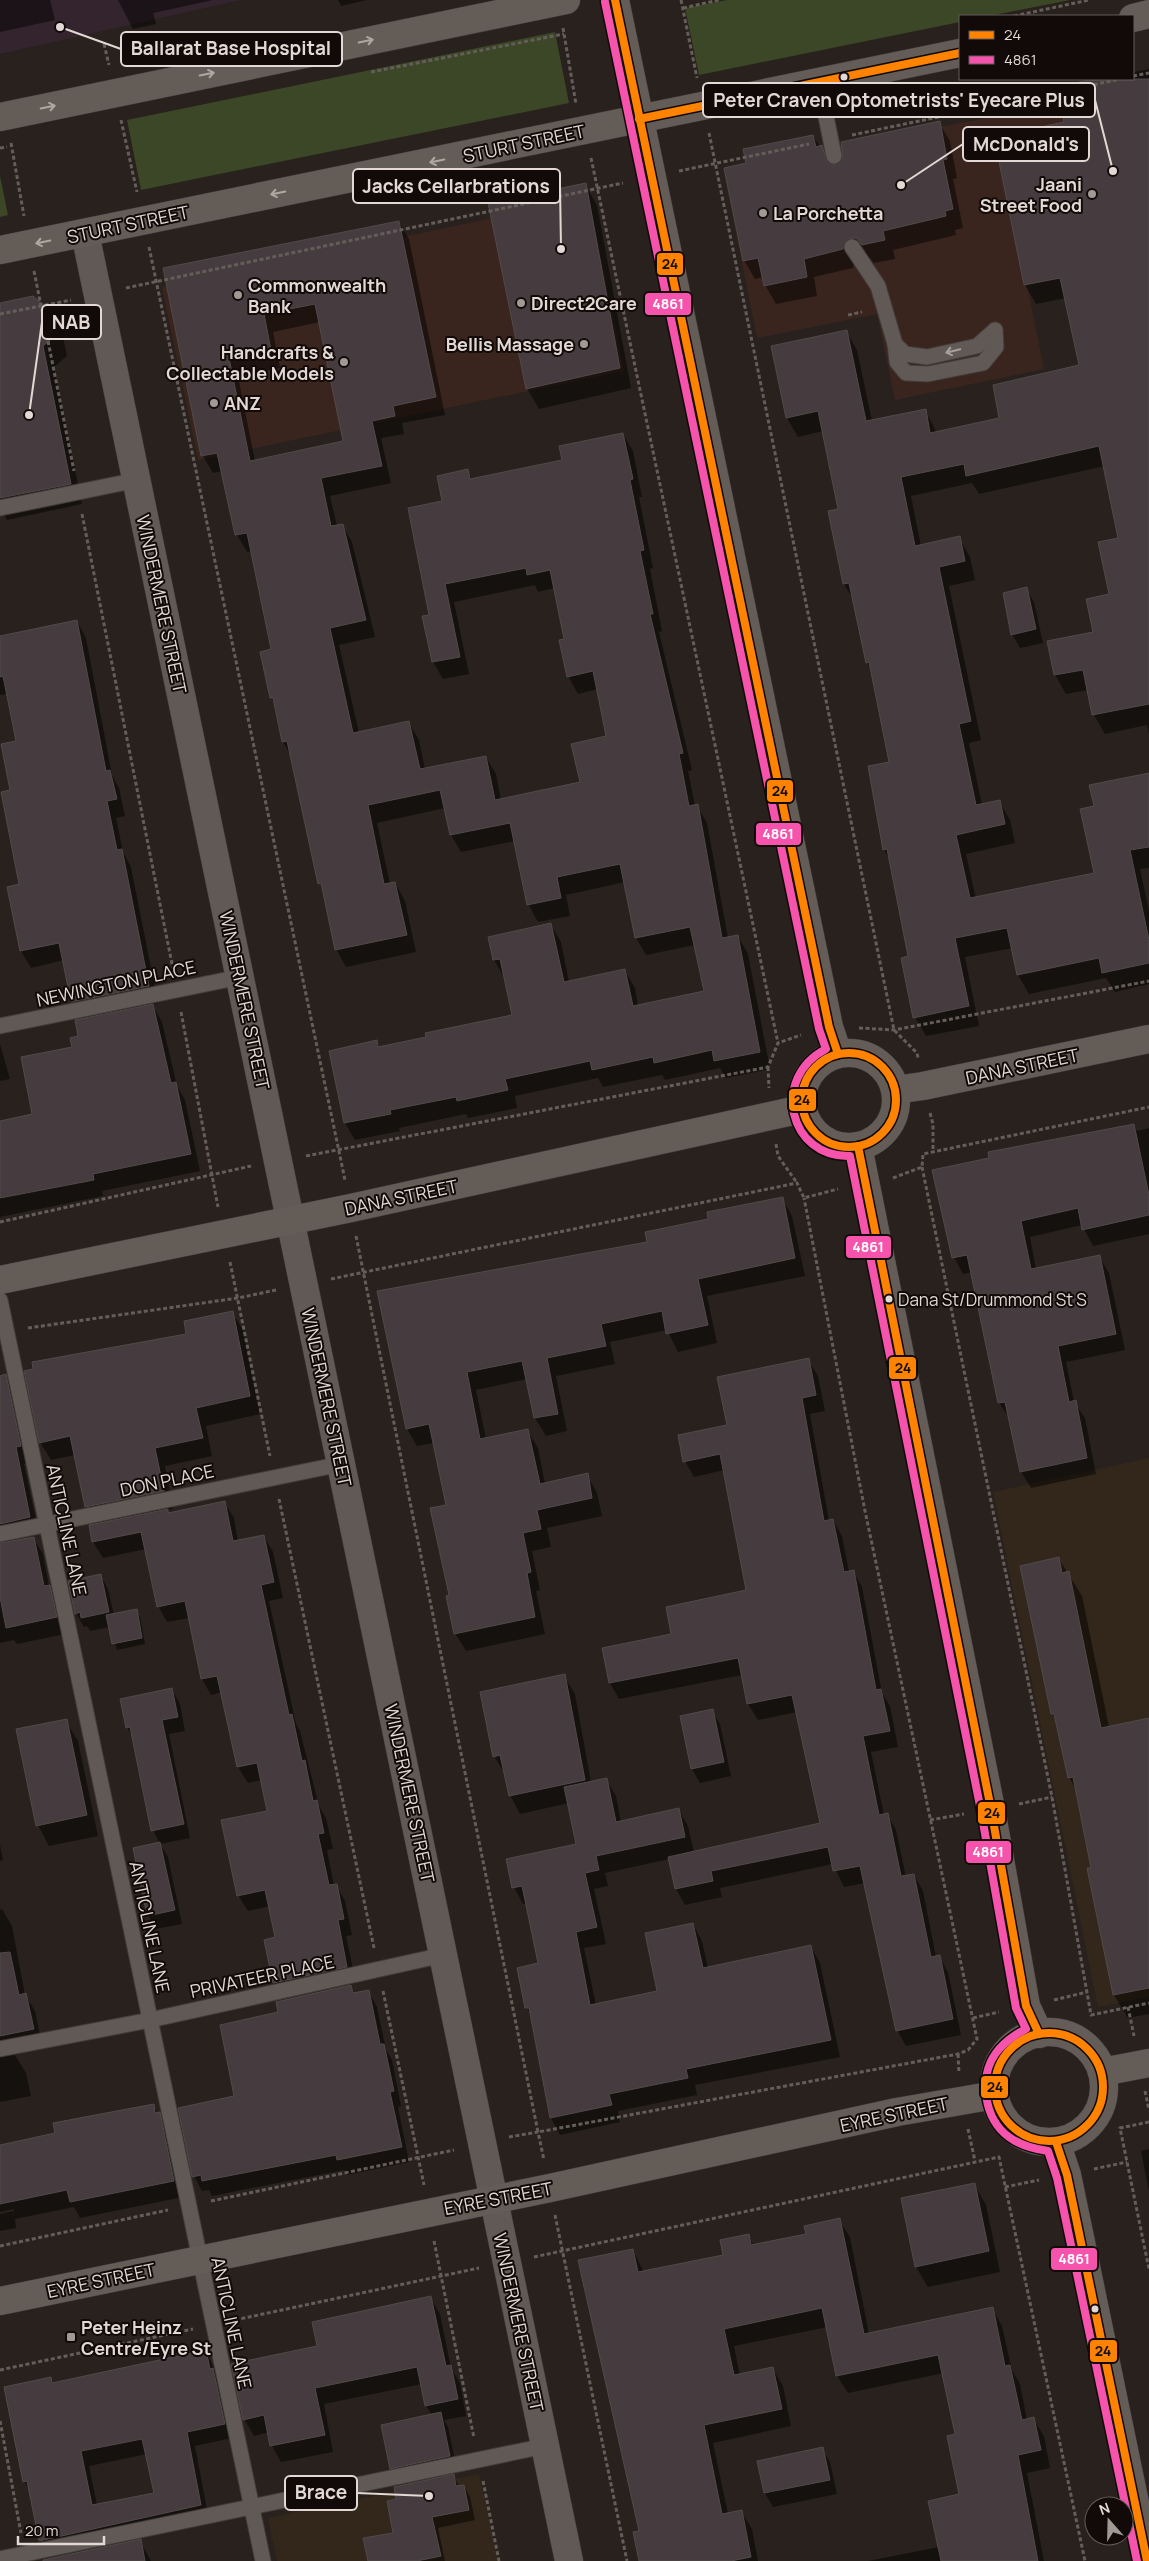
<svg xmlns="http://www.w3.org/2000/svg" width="1149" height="2561" viewBox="0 0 1149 2561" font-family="Manrope,sans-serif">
	<rect width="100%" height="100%" fill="#29211d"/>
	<g fill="#39251d">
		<path d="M 1149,87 L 1149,260 L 1027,285 L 1044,369 L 895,400 L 877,314 L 757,338 L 723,168 Z"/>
		<path d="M 589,198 L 624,371 L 198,460 L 162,287 Z"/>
	</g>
	<g fill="#32271a">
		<path d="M 1149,1458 L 1149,1997 L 1098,2007 L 993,1492 Z"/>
		<path d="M 479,2474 L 498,2561 L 277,2561 L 268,2518 Z"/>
	</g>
	<path fill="#33242d" d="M 0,0 L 241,0 L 0,54 Z"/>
	<g fill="#3b4726">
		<path d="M 727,0 L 1070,0 L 989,16 L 960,16 L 960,22 L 699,75 L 685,8 Z"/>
		<path d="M 555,32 L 569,103 L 141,190 L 127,120 Z"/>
		<path d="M 0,176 L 8,215 L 0,217 Z"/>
	</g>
	<g fill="#0007" fill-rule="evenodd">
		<path d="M 0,0 L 50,0 L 55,20 L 0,32 Z"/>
		<path d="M 118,0 L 213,0 L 153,13 L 156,24 L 133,29 Z"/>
		<path d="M 338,0 L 367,0 L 341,6 Z"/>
		<path d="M 1149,69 L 1149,734 L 1147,725 L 1105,734 L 1094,715 L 1088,690 L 1066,694 L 1055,675 L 1094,633 L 1110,595 L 1119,539 L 1105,466 L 979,494 L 972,483 L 911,496 L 921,546 L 959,538 L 970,557 L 975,580 L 949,586 L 981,740 L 969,743 L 982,805 L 999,801 L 1010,820 L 1015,843 L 966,854 L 976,899 L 1095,874 L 1095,807 L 1149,774 L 1149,868 L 1140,869 L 1149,911 L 1149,984 L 1115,992 L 1106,978 L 1029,994 L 1018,975 L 1013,948 L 965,957 L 979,1026 L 926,1036 L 915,1017 L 910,957 L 890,860 L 884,850 L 891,762 L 872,672 L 867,662 L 854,601 L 844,584 L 829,512 L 839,510 L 823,431 L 798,437 L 787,418 L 846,331 L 857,350 L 872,421 L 925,410 L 937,433 L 1001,419 L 1080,366 L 1066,298 L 1036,304 L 1025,285 L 995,138 L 1066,123 L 1059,88 L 1101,79 L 1133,79 L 1133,72 Z"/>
		<path d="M 939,123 L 950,141 L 957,178 L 953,179 L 963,228 L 955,230 L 956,235 L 893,250 L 895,259 L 874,263 L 869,257 L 862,256 L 854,261 L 853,268 L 814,277 L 817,296 L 776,304 L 765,285 L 764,277 L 755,279 L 744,260 L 748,164 L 813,136 L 832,165 L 837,166 Z"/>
		<path d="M 585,185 L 597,205 L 631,388 L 539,409 L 527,388 Z"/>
		<path d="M 399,222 L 409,239 L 445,415 L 402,423 L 404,434 L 381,438 L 391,483 L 330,496 L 337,526 L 342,525 L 352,542 L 375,637 L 339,645 L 359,733 L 409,723 L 419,740 L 425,769 L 486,757 L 496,774 L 501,800 L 581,783 L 608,737 L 598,689 L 578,694 L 568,676 L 566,640 L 555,588 L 538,592 L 535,585 L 454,602 L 469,674 L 443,679 L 433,662 L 424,617 L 430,616 L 443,502 L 467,471 L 472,479 L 564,460 L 623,434 L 633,451 L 642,497 L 639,497 L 653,568 L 650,569 L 662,631 L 659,632 L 692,770 L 688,771 L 695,806 L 697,806 L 707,823 L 728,938 L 738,936 L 748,954 L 770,1069 L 726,1078 L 720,1068 L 665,1080 L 662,1075 L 603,1087 L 598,1078 L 515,1096 L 517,1108 L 468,1118 L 466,1114 L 399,1128 L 400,1131 L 355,1140 L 345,1123 L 330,1052 L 376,1042 L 380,1048 L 514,1016 L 504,977 L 494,960 L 489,938 L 551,925 L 561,942 L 569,982 L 625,971 L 635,988 L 638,1006 L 705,992 L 695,945 L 646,955 L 636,938 L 625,882 L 566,895 L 570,916 L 538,922 L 528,904 L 515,841 L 461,852 L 451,835 L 445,808 L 377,823 L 390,884 L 395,883 L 405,901 L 416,952 L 346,967 L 336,949 L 291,756 L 283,742 L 276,705 L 271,698 L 273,650 L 252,551 L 247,552 L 237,535 L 223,471 L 213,473 L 203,456 L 165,269 ZM 320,322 L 345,442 L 255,461 L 238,376 L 280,368 L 273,332 Z"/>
		<path d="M 0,304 L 49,311 L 62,332 L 67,356 L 54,367 L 82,504 L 7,520 L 0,508 Z"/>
		<path d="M 1026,589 L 1034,602 L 1043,643 L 1020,648 L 1012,634 Z"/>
		<path d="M 77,621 L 86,638 L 112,775 L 119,788 L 125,816 L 116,818 L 123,852 L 131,867 L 158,1003 L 152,1004 L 162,1022 L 177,1086 L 185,1100 L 200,1171 L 102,1191 L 103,1196 L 0,1217 L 0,1122 L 34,1115 L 80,1037 L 83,1020 L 73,1001 L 64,960 L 31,968 L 21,951 L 8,888 L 20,885 L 12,791 L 18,742 L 8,694 L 0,695 L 0,644 Z"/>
		<path d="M 0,1044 L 10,1079 L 0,1081 Z"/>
		<path d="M 1134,1125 L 1137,1131 L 1149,1128 L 1149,1234 L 1093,1246 L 1082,1225 L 1030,1237 L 1036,1269 L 1099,1256 L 1109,1273 L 1125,1350 L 1066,1362 L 1074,1402 L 1085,1418 L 1096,1474 L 1031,1488 L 1021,1472 L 1010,1419 L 999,1403 L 972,1272 L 963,1274 L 954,1257 L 990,1159 L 989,1153 Z"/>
		<path d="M 782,1198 L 792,1216 L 805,1276 L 707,1296 L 717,1343 L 678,1352 L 667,1330 L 610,1342 L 615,1364 L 556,1376 L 567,1431 L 546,1436 L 535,1418 L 527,1379 L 476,1390 L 486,1439 L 527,1430 L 538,1448 L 545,1484 L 587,1475 L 597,1493 L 602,1516 L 547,1528 L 551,1547 L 532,1551 L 540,1590 L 536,1591 L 545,1634 L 466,1651 L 455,1633 L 450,1596 L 448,1506 L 434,1443 L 417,1446 L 407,1429 L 378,1292 L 649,1243 L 710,1220 Z"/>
		<path d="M 232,1312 L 243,1330 L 260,1414 L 206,1426 L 212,1456 L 165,1466 L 173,1509 L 167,1510 L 169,1514 L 224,1502 L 234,1518 L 238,1542 L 264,1536 L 273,1552 L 283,1598 L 269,1601 L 296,1724 L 300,1731 L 319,1806 L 326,1818 L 333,1849 L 327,1850 L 334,1886 L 336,1885 L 345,1901 L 352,1935 L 346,1936 L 356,1983 L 283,1999 L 274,1983 L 277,1938 L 270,1906 L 248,1911 L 238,1895 L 269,1812 L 262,1780 L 248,1783 L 238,1767 L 222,1692 L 211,1695 L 202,1679 L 189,1618 L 167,1622 L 158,1606 L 146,1549 L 103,1558 L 93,1542 L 90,1526 L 97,1525 L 86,1507 L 75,1455 L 51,1460 L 40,1442 L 188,1335 Z"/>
		<path d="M 808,1360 L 818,1376 L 825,1411 L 810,1414 L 829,1521 L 833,1520 L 842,1536 L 849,1572 L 853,1571 L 862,1587 L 882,1693 L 890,1706 L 898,1747 L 871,1752 L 884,1815 L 887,1814 L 896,1830 L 906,1877 L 914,1875 L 923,1891 L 936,1957 L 939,1956 L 948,1972 L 961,2035 L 906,2046 L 897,2030 L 865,1883 L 844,1887 L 833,1864 L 720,1888 L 722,1897 L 685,1905 L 676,1889 L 670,1859 L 605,1873 L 608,1886 L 594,1889 L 606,1944 L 584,1948 L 596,2005 L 659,1992 L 693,1924 L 702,1941 L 708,1968 L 811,1947 L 820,1963 L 840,2057 L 695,2085 L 697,2095 L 618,2111 L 620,2122 L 560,2135 L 551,2118 L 532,2018 L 527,2008 L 518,1969 L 540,1964 L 527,1903 L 523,1904 L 514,1887 L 578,1845 L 569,1803 L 520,1814 L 510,1795 L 505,1774 L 494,1756 L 564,1676 L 575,1694 L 591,1782 L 606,1779 L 616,1796 L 621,1822 L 679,1810 L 688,1826 L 694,1852 L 821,1824 L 797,1712 L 758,1720 L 748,1704 L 742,1675 L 619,1699 L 610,1683 L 673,1635 L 748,1590 L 724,1470 L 694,1477 L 685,1461 Z"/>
		<path d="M 5,1376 L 15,1392 L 29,1463 L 24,1464 L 39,1534 L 10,1540 L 10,1543 L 33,1538 L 43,1554 L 49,1586 L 59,1602 L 65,1634 L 17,1644 L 14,1640 L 0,1643 L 0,1377 Z"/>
		<path d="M 1059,1559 L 1082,1596 L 1109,1727 L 1149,1719 L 1149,2014 L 1128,2018 L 1114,1995 L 1077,1792 L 1069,1777 L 1058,1723 L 1052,1714 Z"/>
		<path d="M 101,1576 L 108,1589 L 114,1615 L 136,1610 L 140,1617 L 145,1644 L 117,1650 L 110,1627 L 90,1631 L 87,1626 L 84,1627 L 76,1613 Z"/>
		<path d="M 172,1690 L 180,1704 L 185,1731 L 169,1734 L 190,1838 L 160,1844 L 168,1857 L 182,1924 L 156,1929 L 148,1915 L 135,1849 L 160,1844 L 153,1830 L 133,1738 L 127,1727 L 121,1700 Z"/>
		<path d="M 712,1711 L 720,1724 L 731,1776 L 700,1783 L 692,1769 L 681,1717 Z"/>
		<path d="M 66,1721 L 78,1741 L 98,1836 L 49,1846 L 38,1825 Z"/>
		<path d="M 0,1845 L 3,1860 L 0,1861 Z"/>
		<path d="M 2,1909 L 12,1926 L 25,1995 L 35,2011 L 42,2045 L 21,2050 L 22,2053 L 15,2055 L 26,2073 L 31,2096 L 0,2102 L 0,1910 Z"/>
		<path d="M 351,1986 L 355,1994 L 369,1992 L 377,2007 L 386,2050 L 392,2060 L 401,2106 L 398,2107 L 409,2162 L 347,2175 L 344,2170 L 212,2196 L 209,2190 L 202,2191 L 194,2176 L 280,2013 Z"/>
		<path d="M 153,2106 L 169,2130 L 183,2197 L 80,2218 L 74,2207 L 15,2219 L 16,2228 L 0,2231 L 0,2214 L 14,2211 L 14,2209 L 0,2212 L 0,2146 L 57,2134 Z"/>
		<path d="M 1149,2149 L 1149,2192 L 1141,2151 Z"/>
		<path d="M 974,2184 L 986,2205 L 1000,2272 L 928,2287 L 916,2267 Z"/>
		<path d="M 839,2220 L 850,2237 L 869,2334 L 992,2308 L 1002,2326 L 1012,2370 L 1020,2384 L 1027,2420 L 1033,2418 L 1044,2436 L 1050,2468 L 1027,2473 L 1044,2561 L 868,2561 L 939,2547 L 960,2495 L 957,2435 L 944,2373 L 848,2393 L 837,2376 L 828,2327 L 734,2346 L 740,2376 L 773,2369 L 783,2386 L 791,2426 L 713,2443 L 728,2514 L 741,2511 L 752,2529 L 758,2561 L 640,2561 L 633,2250 L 644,2273 L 724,2256 L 748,2236 L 754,2246 L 807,2234 Z"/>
		<path d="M 430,2297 L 440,2314 L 451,2368 L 460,2383 L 466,2416 L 444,2420 L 448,2427 L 457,2470 L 399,2482 L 391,2468 L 432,2415 L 426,2406 L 422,2384 L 324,2404 L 333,2452 L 281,2462 L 272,2446 L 269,2432 L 254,2436 L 244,2419 L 318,2347 Z"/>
		<path d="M 206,2351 L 221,2384 L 232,2438 L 195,2446 L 209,2520 L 48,2549 L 39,2534 L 31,2492 L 24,2481 L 51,2379 L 54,2384 ZM 147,2454 L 155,2494 L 97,2505 L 89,2466 Z"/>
		<path d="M 822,2449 L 830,2462 L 837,2494 L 773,2507 L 765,2493 L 758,2462 Z"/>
		<path d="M 453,2476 L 460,2487 L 464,2486 L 470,2497 L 475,2520 L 438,2528 L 445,2561 L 369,2561 Z"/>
		<path d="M 140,2541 L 151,2561 L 50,2561 Z"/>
	</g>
	<g fill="#463c3f" stroke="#504a4a" fill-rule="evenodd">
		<path d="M 1093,79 L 1149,79 L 1149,704 L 1092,715 L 1083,670 L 1054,675 L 1047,641 L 1093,632 L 1086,599 L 1109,594 L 1098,542 L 1118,538 L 1099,446 L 966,476 L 964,464 L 901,477 L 915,546 L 960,536 L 965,561 L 939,567 L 971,721 L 959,724 L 976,805 L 1000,800 L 1005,824 L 956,835 L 970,898 L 1094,873 L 1080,809 L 1094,806 L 1089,785 L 1149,773 L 1149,847 L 1130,850 L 1149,940 L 1149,963 L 1102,973 L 1099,958 L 1017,975 L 1007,928 L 955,938 L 969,1006 L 913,1018 L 901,958 L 908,956 L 887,849 L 883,850 L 868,766 L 889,762 L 869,662 L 866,663 L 849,583 L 843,584 L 828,511 L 838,509 L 818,411 L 786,418 L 771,346 L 847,330 L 866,421 L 926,409 L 930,433 L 999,418 L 993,385 L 1079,365 L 1060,278 L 1024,285 L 994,137 L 1064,122 L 1057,87 Z"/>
		<path d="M 940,121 L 947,159 L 943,160 L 953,209 L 945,211 L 946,216 L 883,231 L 885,240 L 862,245 L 856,238 L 847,239 L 843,249 L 804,259 L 807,277 L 764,286 L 758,258 L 743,261 L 724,168 L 746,163 L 743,149 L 813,135 L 816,147 L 822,145 L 827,162 L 835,165 L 843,158 L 841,142 Z"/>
		<path d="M 586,183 L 620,368 L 526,389 L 488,203 Z"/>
		<path d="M 399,221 L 436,397 L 393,406 L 395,416 L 372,421 L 382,466 L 321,478 L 331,526 L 343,524 L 366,620 L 330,628 L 353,733 L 409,721 L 420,769 L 486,756 L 495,800 L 580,782 L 571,744 L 606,736 L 593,671 L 567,677 L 559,640 L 564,639 L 550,570 L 527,575 L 526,568 L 445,584 L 460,657 L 432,662 L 422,616 L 429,615 L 408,508 L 442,501 L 437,476 L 468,469 L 470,479 L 562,460 L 559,446 L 623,433 L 633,479 L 630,480 L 644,550 L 640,551 L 653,614 L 650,614 L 683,753 L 679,754 L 689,806 L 698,804 L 722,938 L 738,935 L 760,1052 L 714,1061 L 712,1050 L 654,1063 L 653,1057 L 592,1070 L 590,1061 L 505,1079 L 508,1090 L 457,1101 L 456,1097 L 390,1110 L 391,1114 L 344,1123 L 329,1051 L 377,1040 L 378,1047 L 426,1037 L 425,1033 L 512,1015 L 500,959 L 493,960 L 488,937 L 551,923 L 564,982 L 625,969 L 633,1006 L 704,991 L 690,927 L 635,938 L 620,864 L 557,877 L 561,898 L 527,905 L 510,823 L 450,835 L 440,790 L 368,805 L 384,884 L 395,882 L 407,935 L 335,950 L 321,883 L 318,884 L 287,741 L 282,742 L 273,698 L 270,698 L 260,652 L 271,649 L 247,533 L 235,535 L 217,453 L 201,456 L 163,268 ZM 315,304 L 343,441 L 250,461 L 229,358 L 271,350 L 264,314 Z"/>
		<path d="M 33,296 L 50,310 L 56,335 L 43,346 L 71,484 L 0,498 L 0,303 Z"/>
		<path d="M 1027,587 L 1036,629 L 1011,635 L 1003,593 Z"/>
		<path d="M 77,620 L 106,771 L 110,770 L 117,799 L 107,801 L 117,850 L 122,849 L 149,986 L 71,1002 L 59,943 L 20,951 L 7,887 L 19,884 L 1,792 L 10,790 L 1,744 L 16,741 L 3,676 L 0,677 L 0,636 Z"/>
		<path d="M 153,1004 L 171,1083 L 176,1082 L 191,1154 L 93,1174 L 94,1180 L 0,1198 L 0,1121 L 32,1114 L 21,1057 L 72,1047 L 70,1038 L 78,1036 L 75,1020 Z"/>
		<path d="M 1134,1124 L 1149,1195 L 1149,1215 L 1082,1230 L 1078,1208 L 1021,1221 L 1031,1269 L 1100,1255 L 1116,1334 L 1058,1346 L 1069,1402 L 1076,1400 L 1087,1458 L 1020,1472 L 1005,1402 L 998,1403 L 967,1255 L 952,1258 L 932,1170 L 989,1158 L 988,1152 Z"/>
		<path d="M 783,1197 L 795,1258 L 698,1279 L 708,1325 L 666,1334 L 662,1311 L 601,1324 L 606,1346 L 547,1358 L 558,1414 L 534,1418 L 522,1361 L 467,1372 L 480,1439 L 528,1429 L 540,1484 L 588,1473 L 592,1498 L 537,1510 L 541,1529 L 523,1533 L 531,1572 L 527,1573 L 535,1617 L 454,1634 L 446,1596 L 449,1595 L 430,1508 L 446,1505 L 429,1424 L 406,1429 L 377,1291 L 647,1242 L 645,1232 L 708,1219 L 707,1212 Z"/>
		<path d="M 233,1311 L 250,1396 L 196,1408 L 203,1438 L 155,1448 L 164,1491 L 85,1507 L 70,1436 L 39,1443 L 24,1371 L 33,1369 L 32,1362 L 186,1334 L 184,1321 Z"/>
		<path d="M 809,1358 L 816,1395 L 802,1398 L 824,1521 L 833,1519 L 844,1572 L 854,1570 L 876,1690 L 881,1689 L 890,1731 L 863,1736 L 879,1815 L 888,1813 L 901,1876 L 914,1874 L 931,1957 L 940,1955 L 953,2019 L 896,2031 L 860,1866 L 833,1871 L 828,1847 L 711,1871 L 713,1881 L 675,1889 L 668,1857 L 820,1823 L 792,1695 L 747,1704 L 738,1658 L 609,1683 L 602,1648 L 671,1634 L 666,1607 L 746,1590 L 720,1454 L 683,1462 L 678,1435 L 727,1425 L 717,1377 Z"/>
		<path d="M 6,1374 L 21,1446 L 16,1447 L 30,1517 L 0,1524 L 0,1376 Z"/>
		<path d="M 225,1501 L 233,1541 L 264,1535 L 274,1582 L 261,1585 L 289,1715 L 292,1714 L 302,1761 L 305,1760 L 313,1801 L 317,1800 L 324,1833 L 318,1834 L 329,1885 L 337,1884 L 344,1919 L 338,1920 L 347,1967 L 273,1983 L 264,1940 L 275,1937 L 265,1890 L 237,1896 L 221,1820 L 267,1811 L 257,1763 L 237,1767 L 217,1676 L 201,1679 L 185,1601 L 157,1607 L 141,1532 L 92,1542 L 89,1525 L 168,1509 L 168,1513 Z"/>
		<path d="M 34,1537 L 44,1586 L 50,1585 L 57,1617 L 6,1628 L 0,1597 L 0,1543 Z"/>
		<path d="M 1059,1557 L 1062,1573 L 1069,1571 L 1101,1728 L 1149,1718 L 1149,1988 L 1113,1995 L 1087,1868 L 1091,1868 L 1073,1777 L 1068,1778 L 1054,1714 L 1051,1714 L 1020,1566 Z"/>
		<path d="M 101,1574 L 109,1612 L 81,1618 L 80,1612 L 75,1614 L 68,1581 Z"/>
		<path d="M 137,1609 L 142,1638 L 112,1644 L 106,1615 Z"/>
		<path d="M 565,1674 L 585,1780 L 509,1796 L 500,1755 L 493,1757 L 480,1692 Z"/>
		<path d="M 172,1688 L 178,1717 L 162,1720 L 184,1824 L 151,1831 L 130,1727 L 126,1728 L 120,1699 Z"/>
		<path d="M 713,1709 L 724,1762 L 691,1769 L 680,1716 Z"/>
		<path d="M 67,1719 L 87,1815 L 36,1826 L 16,1729 Z"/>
		<path d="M 607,1778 L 616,1822 L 679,1808 L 685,1837 L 596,1856 L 599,1870 L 585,1873 L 597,1927 L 576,1932 L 590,2005 L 657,1991 L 645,1933 L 693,1923 L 703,1968 L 811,1945 L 831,2040 L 686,2069 L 688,2078 L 609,2094 L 612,2105 L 550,2118 L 529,2008 L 525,2008 L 517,1968 L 538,1963 L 522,1886 L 512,1888 L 506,1859 L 576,1844 L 564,1787 Z"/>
		<path d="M 160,1842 L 175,1910 L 147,1916 L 133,1848 Z"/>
		<path d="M 10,1952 L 19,1995 L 26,1993 L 34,2029 L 0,2036 L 0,1953 Z"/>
		<path d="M 351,1985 L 353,1993 L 369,1990 L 380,2044 L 384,2044 L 394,2091 L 390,2092 L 402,2147 L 337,2160 L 336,2155 L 202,2181 L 201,2175 L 192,2177 L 178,2108 L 234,2096 L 220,2025 L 278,2012 L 276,2002 Z"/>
		<path d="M 154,2104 L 155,2113 L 160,2112 L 174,2181 L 70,2202 L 67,2190 L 0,2204 L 0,2145 L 55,2133 L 53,2123 Z"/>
		<path d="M 975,2183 L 989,2251 L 915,2267 L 901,2198 Z"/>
		<path d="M 840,2218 L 864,2334 L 993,2307 L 1005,2366 L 1010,2365 L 1022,2420 L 1034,2417 L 1041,2450 L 1018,2455 L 1038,2561 L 941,2561 L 928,2501 L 959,2494 L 947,2436 L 955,2434 L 938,2355 L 836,2376 L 822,2308 L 724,2329 L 734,2375 L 773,2367 L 782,2409 L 704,2425 L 722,2514 L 742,2510 L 751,2557 L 731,2561 L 639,2561 L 633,2532 L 639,2531 L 578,2260 L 633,2249 L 638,2272 L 723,2255 L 720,2240 L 749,2234 L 751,2245 L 806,2234 L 804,2226 Z"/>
		<path d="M 431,2296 L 446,2366 L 451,2365 L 458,2399 L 425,2406 L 417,2367 L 315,2388 L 325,2435 L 270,2446 L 264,2415 L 243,2420 L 231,2364 L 317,2346 L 312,2322 Z"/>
		<path d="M 206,2350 L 210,2369 L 213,2368 L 225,2424 L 187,2432 L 201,2505 L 39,2541 L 27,2481 L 23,2482 L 4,2387 L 51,2377 L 52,2383 ZM 142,2439 L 154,2493 L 92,2505 L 81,2451 Z"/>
		<path d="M 441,2412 L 450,2456 L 390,2469 L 381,2425 Z"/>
		<path d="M 823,2447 L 830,2480 L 764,2493 L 757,2461 Z"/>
		<path d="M 454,2474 L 456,2486 L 464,2485 L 469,2510 L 432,2517 L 441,2556 L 417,2561 L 368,2561 L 363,2538 L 393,2533 L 387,2501 L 396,2499 L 394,2487 Z"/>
		<path d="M 141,2539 L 145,2561 L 43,2561 L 43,2560 Z"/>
	</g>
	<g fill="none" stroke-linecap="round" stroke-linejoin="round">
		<defs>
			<g id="lane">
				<path d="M 819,82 L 834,156"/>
				<path d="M 852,247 L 878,286 L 895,344 L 905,354 L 927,357 L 977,346 L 995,330"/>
				<path d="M 895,344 L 897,362 L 906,373 L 928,374 L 983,363 L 996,347 L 995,330"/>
				<path d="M 0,508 L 137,480"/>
				<path d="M 0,1026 L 240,977"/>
				<path d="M 0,1300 L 263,2561"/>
				<path d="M 0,1534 L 341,1464"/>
				<path d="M 0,2049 L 150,2020 L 443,1955"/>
				<path d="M 0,2559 L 545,2446"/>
			</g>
			<path id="street" d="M 85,233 L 569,2561"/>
			<g id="secondary">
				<path d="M 615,0 L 829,1027 L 838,1054"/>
				<path d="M 1133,18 L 1149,14"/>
				<path d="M 0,117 L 566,0"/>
				<path d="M 0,250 L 960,53"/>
				<circle cx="849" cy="1100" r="47"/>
				<path d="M 895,1090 L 923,1086 L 1149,1039"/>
				<path d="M 858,1146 L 991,1809 L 1026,2006 L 1039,2034"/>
				<path d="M 0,1280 L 351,1208 L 802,1109"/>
				<circle cx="1049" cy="2087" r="55"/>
				<path d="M 1102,2072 L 1149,2063"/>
				<path d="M 1056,2142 L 1067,2175 L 1147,2561"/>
				<path d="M 0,2301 L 550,2188 L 897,2112 L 995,2095"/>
			</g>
		</defs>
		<use href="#lane" stroke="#433c3a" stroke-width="17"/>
		<use href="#street" stroke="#433c3a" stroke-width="29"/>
		<use href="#secondary" stroke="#433c3a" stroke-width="29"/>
		<g stroke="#645d59" stroke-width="3" stroke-dasharray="4 2.5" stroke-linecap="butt">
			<path d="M 681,0 L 697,78"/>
			<path d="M 683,8 L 719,0"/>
			<path d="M 1014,16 L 1089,0"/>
			<path d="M 563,28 L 576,104"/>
			<path d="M 104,44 L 109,65"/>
			<path d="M 371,72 L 564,34"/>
			<path d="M 1133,76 L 1149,73"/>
			<path d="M 121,120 L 137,192"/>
			<path d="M 709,133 L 894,1030 L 917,1053 L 918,1058"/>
			<path d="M 852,135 L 1121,79"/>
			<path d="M 11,143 L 24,216"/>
			<path d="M 0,148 L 7,147"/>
			<path d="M 591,158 L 778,1043"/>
			<path d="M 679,171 L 809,144"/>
			<path d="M 149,247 L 345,1180"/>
			<path d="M 34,271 L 74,471"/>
			<path d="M 126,288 L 623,183"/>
			<path d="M 0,314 L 71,300"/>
			<path d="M 848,315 L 862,312"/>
			<path d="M 82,514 L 173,969"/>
			<path d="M 181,1012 L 218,1207"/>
			<path d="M 859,1028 L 894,1030 L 1149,981"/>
			<path d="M 768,1067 L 769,1088"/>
			<path d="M 930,1113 L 933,1124 L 933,1152"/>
			<path d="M 776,1144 L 778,1156 L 797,1183"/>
			<path d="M 306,1156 L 768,1067 L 778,1043 L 801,1035"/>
			<path d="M 922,1167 L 1052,1797 L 1091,2015 L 1149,2003"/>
			<path d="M 893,1178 L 922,1167 L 923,1154 L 1149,1107"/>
			<path d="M 0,1222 L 251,1166"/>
			<path d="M 356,1236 L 538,2132 L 958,2054 L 968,2050 L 977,2039 L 865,1511 L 804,1198"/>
			<path d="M 230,1262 L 270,1456"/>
			<path d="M 331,1279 L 797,1183 L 804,1198 L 838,1189"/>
			<path d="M 28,1328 L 238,1298 L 276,1290"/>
			<path d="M 279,1499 L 374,1948"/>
			<path d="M 1019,1804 L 1052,1797"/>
			<path d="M 930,1820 L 964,1814"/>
			<path d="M 383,1991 L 424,2185"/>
			<path d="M 1054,2000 L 1087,1992"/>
			<path d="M 1128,2007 L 1134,2036"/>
			<path d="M 973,2018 L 999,2012"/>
			<path d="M 958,2054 L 959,2073"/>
			<path d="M 1145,2091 L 1149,2110"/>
			<path d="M 1149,2122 L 1120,2128 L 1149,2269"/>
			<path d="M 968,2129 L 975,2161"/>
			<path d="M 509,2137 L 538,2132 L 544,2160"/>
			<path d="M 1094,2169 L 1127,2162"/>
			<path d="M 1005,2187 L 1039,2180"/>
			<path d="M 211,2201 L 454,2150"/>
			<path d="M 555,2215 L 627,2561"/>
			<path d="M 434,2241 L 474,2438"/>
			<path d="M 0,2246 L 168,2210"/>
			<path d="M 534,2257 L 999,2157 L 1085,2561"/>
			<path d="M 235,2320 L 479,2268"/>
			<path d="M 0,2370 L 193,2329"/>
			<path d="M 0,2421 L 21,2533"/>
			<path d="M 483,2481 L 499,2561"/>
		</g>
		<use href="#lane" stroke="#605956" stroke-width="15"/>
		<use href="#street" stroke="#605956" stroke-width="28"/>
		<use href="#secondary" stroke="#645c57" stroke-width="28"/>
		<defs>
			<g id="bus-1">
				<path d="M 615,0 L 829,1027 L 838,1054"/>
				<path d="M 639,119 L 960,53"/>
				<circle cx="849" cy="1100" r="47"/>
				<path d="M 858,1146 L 991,1809 L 1026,2006 L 1039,2034"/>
				<circle cx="1049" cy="2087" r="54"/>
				<path d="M 1056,2142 L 1067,2175 L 1147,2561"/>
			</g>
			<path id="bus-2" d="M 605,2 L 819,1029 L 826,1049 C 770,1078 789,1158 850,1156 L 981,1811 L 1016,2008 L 1026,2029 C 1014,2035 1004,2042 996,2053 C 978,2077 984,2119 1009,2137 C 1021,2146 1034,2149 1048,2151 L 1057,2178 L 1137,2561"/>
		</defs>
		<use href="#bus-1" stroke="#110a08" stroke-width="11"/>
		<use href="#bus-2" stroke="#110a08" stroke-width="11"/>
		<use href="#bus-1" stroke="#ff8200" stroke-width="8"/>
		<use href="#bus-2" stroke="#f653ac" stroke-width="8"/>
	</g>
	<defs><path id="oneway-shaft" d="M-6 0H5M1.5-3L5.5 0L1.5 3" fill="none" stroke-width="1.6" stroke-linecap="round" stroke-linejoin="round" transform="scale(1.25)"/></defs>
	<g stroke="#b0a6a2">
		<use href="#oneway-shaft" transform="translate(366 41) rotate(-12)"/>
		<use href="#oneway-shaft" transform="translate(207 74) rotate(-12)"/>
		<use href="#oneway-shaft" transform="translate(48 107) rotate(-12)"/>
		<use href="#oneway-shaft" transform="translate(437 161) rotate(168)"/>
		<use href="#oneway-shaft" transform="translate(278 193) rotate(168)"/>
		<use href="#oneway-shaft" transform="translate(43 242) rotate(168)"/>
	</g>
	<use stroke="#a89f9b" href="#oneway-shaft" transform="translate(953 351) rotate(167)"/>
	<g fill="#e3d8d4" stroke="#110a08" stroke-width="2">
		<circle cx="844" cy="77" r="4.5"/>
		<circle cx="889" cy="1299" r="4.5"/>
		<circle cx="1095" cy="2309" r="4.5"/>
	</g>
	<g fill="#a29894" stroke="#110a08" stroke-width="2">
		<circle cx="1092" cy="194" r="5"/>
		<circle cx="763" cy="213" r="5"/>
		<circle cx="238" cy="295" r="5"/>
		<circle cx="521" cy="303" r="5"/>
		<circle cx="584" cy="344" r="5"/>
		<circle cx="344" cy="362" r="5"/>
		<circle cx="214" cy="403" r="5"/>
		<rect x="66" y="2332" width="10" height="10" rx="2.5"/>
	</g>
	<g text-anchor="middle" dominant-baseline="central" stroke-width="4" stroke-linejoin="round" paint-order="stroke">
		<g font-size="17" fill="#e3d8d4" stroke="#110a08" text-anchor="start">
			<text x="898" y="1299">Dana St/Drummond St S</text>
		</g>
		<g font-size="18" fill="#e3d8d4" stroke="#110a08">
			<text transform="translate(524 143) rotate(-12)">STURT STREET</text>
			<text transform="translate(128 224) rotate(-12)">STURT STREET</text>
			<text transform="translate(162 604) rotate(78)">WINDERMERE STREET</text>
			<text transform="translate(116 983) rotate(-12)">NEWINGTON PLACE</text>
			<text transform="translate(245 1000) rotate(78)">WINDERMERE STREET</text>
			<text transform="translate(1022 1066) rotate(-12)">DANA STREET</text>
			<text transform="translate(401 1197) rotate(-12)">DANA STREET</text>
			<text transform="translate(327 1397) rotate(78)">WINDERMERE STREET</text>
			<text transform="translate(167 1480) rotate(-12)">DON PLACE</text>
			<text transform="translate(67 1530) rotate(78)">ANTICLINE LANE</text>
			<text transform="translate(410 1793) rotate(78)">WINDERMERE STREET</text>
			<text transform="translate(150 1927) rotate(78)">ANTICLINE LANE</text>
			<text transform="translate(262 1976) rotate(-12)">PRIVATEER PLACE</text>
			<text transform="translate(894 2114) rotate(-12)">EYRE STREET</text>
			<text transform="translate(498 2198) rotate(-11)">EYRE STREET</text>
			<text transform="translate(101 2280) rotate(-12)">EYRE STREET</text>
			<text transform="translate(519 2322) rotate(78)">WINDERMERE STREET</text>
			<text transform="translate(232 2323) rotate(78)">ANTICLINE LANE</text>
		</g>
		<g font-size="18" font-weight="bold" fill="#e3d8d4" stroke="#110a08" text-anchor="start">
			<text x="1082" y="184" text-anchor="end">Jaani<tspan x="1082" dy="21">Street Food</tspan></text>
			<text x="773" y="213">La Porchetta</text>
			<text x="248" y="285">Commonwealth<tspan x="248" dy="21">Bank</tspan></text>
			<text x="531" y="303">Direct2Care</text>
			<text x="574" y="344" text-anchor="end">Bellis Massage</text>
			<text x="334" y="352" text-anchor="end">Handcrafts &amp;<tspan x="334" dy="21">Collectable Models</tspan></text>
			<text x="224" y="403">ANZ</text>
			<text x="81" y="2327">Peter Heinz<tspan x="81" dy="21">Centre/Eyre St</tspan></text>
		</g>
	</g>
	<path fill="none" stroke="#e3d8d4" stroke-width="2" d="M60 27L121 49M1113 171L1095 100M901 185L963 144M561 249L560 186M29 415L42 322M429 2496L357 2493"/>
	<g fill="#e3d8d4" stroke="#110a08" stroke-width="2">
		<circle cx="60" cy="27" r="5"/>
		<circle cx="1113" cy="171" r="5"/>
		<circle cx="901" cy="185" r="5"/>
		<circle cx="561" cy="249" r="5"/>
		<circle cx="29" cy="415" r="5"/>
		<circle cx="429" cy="2496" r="5"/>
	</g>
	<g fill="#110a08" stroke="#e3d8d4" stroke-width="2">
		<rect x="121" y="32" width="221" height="34" rx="5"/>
		<rect x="703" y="83" width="392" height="34" rx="5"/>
		<rect x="963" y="127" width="126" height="34" rx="5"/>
		<rect x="353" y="169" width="207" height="34" rx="5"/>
		<rect x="42" y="305" width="59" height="34" rx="5"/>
		<rect x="285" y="2476" width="72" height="34" rx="5"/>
	</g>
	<g font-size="19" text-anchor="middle" font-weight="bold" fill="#e3d8d4">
		<text x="231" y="55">Ballarat Base Hospital</text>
		<text x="899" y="107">Peter Craven Optometrists' Eyecare Plus</text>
		<text x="1026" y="151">McDonald's</text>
		<text x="456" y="193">Jacks Cellarbrations</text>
		<text x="71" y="329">NAB</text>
		<text x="321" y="2499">Brace</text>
	</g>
	<g stroke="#110a08" stroke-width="2">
		<rect x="656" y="252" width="28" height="24" rx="5" fill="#ff8200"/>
		<rect x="644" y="292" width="48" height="24" rx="5" fill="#f653ac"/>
		<rect x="766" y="779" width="28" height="24" rx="5" fill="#ff8200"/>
		<rect x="755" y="822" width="47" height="24" rx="5" fill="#f653ac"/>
		<rect x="788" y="1088" width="29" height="24" rx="5" fill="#ff8200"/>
		<rect x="845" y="1235" width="47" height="24" rx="5" fill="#f653ac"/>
		<rect x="888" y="1356" width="29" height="24" rx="5" fill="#ff8200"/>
		<rect x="977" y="1801" width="29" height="24" rx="5" fill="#ff8200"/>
		<rect x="965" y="1840" width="47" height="24" rx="5" fill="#f653ac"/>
		<rect x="980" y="2075" width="29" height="24" rx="5" fill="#ff8200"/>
		<rect x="1050" y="2247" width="48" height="24" rx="5" fill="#f653ac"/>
		<rect x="1089" y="2339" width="29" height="24" rx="5" fill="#ff8200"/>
	</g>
	<g font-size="14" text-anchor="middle" font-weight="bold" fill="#fff">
		<text x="668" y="309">4861</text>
		<text x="778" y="839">4861</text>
		<text x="868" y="1252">4861</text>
		<text x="988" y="1857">4861</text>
		<text x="1074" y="2264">4861</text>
	</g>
	<g font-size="14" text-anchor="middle" font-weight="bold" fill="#111">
		<text x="670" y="269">24</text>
		<text x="780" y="796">24</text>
		<text x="802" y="1105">24</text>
		<text x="903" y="1373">24</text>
		<text x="992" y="1818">24</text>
		<text x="995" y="2092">24</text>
		<text x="1103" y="2356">24</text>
	</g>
	<rect x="959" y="15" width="175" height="65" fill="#110a08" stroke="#655c5a"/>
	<rect x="969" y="31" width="25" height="8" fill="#ff8200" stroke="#655c5a"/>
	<text x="1004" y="40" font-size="15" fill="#e3d8d4">24</text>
	<rect x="969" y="56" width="25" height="8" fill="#f653ac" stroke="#655c5a"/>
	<text x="1004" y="65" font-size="15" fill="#e3d8d4">4861</text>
	<g transform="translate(1109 2521) rotate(340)"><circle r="24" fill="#110a08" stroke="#655c5a"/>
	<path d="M0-4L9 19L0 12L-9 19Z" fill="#a29894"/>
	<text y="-8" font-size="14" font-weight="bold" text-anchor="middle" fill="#e3d8d4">N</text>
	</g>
	<path d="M18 2536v8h86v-8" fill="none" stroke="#e3d8d4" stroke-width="2.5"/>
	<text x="25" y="2536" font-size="15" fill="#e3d8d4" stroke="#110a08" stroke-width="4" paint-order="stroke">20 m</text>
</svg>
